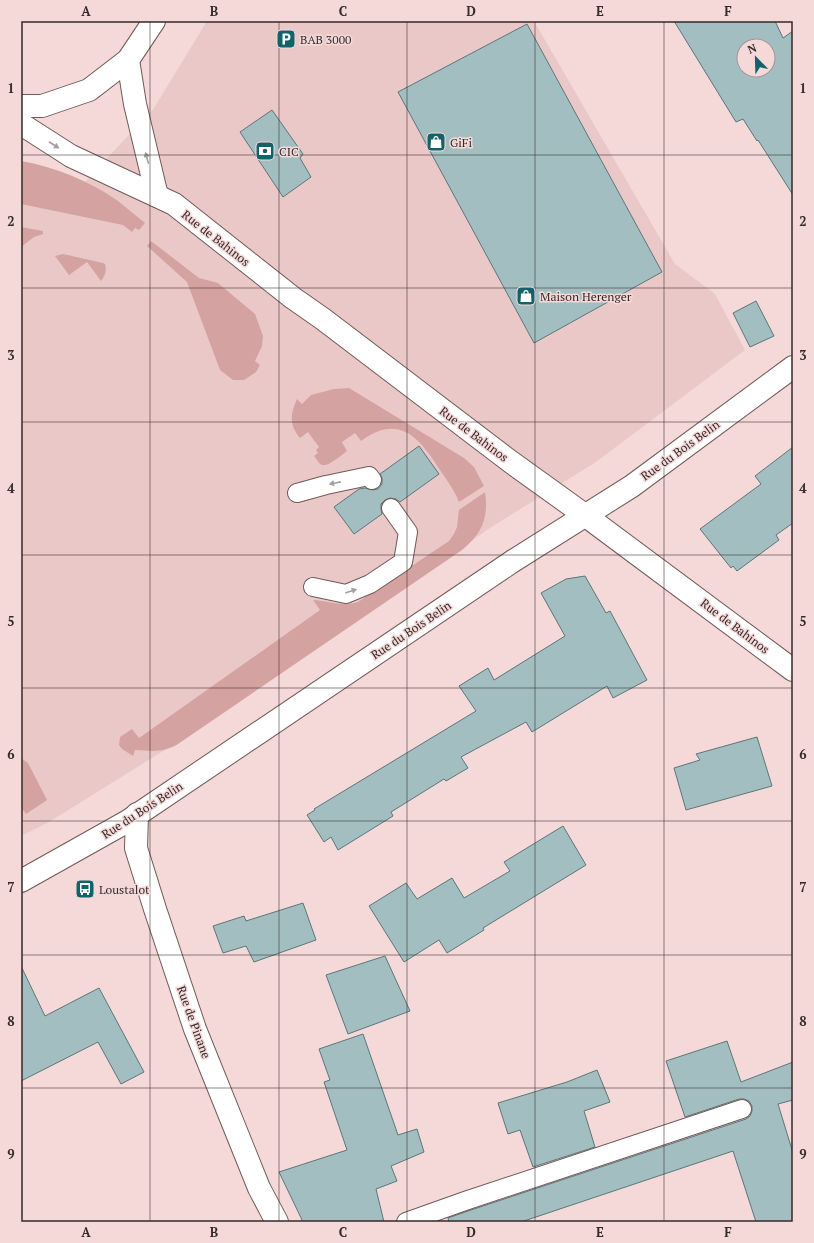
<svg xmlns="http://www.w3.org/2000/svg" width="814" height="1243" viewBox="0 0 814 1243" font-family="'PT Serif',serif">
	<rect width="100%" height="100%" fill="#f5d9d9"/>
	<path fill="#ebc8c8" d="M 207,21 L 534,21 L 675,264 L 715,294 L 745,350 L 596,462 L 490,528 L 189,735 L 49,822 L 21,836 L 21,202 L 69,199 L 154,108 Z"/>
	<g fill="#d5a2a2">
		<path d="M 21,161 C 55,167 90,181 118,201 C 127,208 136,216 145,223 L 139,230 L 135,228 L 132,232 L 123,225 L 21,204 Z"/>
		<path d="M 21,227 L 43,231 L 43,234 L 34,237 L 21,247 Z"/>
		<path d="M 151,241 L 199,278 L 218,283 L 255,314 L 263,336 L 262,346 L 255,361 L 260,365 L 256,372 L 244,380 L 233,380 L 220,370 L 187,282 L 147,246 Z"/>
		<path d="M 63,254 L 103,263 L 105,264 C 107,271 105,276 101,281 L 87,262 L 69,275 L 55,256 Z"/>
		<path d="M 349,388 L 464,458 L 474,467 L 484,486 L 459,502 C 454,489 446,479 438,467 C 418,436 398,414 361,441 L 355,433 L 342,442 L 347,451 C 343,454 328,467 322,465 C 319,464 316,458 314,456 L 318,453 L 316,450 L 319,447 L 308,432 L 300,438 C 289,424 290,415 297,399 L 302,404 L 311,395 L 334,389 Z"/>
		<path d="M 485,492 C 489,517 482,534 462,550 L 178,744 C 163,753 152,751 135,750 L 133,756 L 122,749 L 119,745 L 120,737 L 132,729 L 139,738 L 320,610 L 313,600 C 329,601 343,607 358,602 L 449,541 L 454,534 L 457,527 L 459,510 Z"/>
		<path d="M 21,758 L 28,763 L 47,800 L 26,814 L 21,807 Z"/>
	</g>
	<g fill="#a2bec1" stroke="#5c7678" fill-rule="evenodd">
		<path d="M 674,21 L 775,21 L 783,38 L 793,31 L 793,195 L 758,140 L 757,141 L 743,119 L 736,122 ZM 744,46 L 768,46 L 768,70 L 744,70 Z"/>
		<path d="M 527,24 L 662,272 L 534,343 L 398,92 Z"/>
		<path d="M 272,110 L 303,154 L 300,158 L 311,177 L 283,197 L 240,132 Z"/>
		<path d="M 756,301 L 774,336 L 750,347 L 733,313 Z"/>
		<path d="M 419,446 L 439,474 L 400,502 L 396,499 L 390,498 L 385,500 L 381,504 L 381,509 L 382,514 L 354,534 L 334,507 L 359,489 L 365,488 L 373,490 L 378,489 L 382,484 L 382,478 L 380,474 Z"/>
		<path d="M 793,447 L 793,523 L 776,535 L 779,540 L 737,571 L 733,566 L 731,568 L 700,529 L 761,484 L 755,476 Z"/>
		<path d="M 585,576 L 606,613 L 610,611 L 647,680 L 613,698 L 607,686 L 532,732 L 526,722 L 461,757 L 468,768 L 446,781 L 444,779 L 391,812 L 393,816 L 338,850 L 331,837 L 324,842 L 307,815 L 315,810 L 314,809 L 476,711 L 459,686 L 488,668 L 494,680 L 565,636 L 541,593 L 566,579 Z"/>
		<path d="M 757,737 L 772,786 L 686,810 L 674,768 L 700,760 L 696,754 Z"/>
		<path d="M 563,826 L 586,865 L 483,928 L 484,930 L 447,953 L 439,940 L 404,962 L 369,906 L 406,883 L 417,899 L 452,878 L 464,898 L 510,871 L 504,862 Z"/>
		<path d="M 303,903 L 316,940 L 254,962 L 246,946 L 223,953 L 213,926 L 244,916 L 246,921 Z"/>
		<path d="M 385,956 L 410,1011 L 348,1034 L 326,975 Z"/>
		<path d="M 21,966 L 45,1016 L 99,988 L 144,1072 L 121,1084 L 98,1042 L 21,1081 Z"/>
		<path d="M 363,1034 L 398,1135 L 417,1129 L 424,1152 L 391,1166 L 397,1181 L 376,1189 L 384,1222 L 303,1222 L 279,1172 L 347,1150 L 324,1082 L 330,1080 L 319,1049 Z"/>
		<path d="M 727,1041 L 741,1082 L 793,1062 L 793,1100 L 778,1104 L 793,1153 L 793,1222 L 756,1222 L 733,1151 L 521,1222 L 449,1222 L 448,1218 L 468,1211 L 746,1119 L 750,1116 L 752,1111 L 752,1106 L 749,1101 L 744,1099 L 739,1099 L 685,1117 L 666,1061 Z"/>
		<path d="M 597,1070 L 610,1102 L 584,1111 L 595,1147 L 533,1167 L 520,1130 L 508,1134 L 498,1103 L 567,1082 Z"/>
	</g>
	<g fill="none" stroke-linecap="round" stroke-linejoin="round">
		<defs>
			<g id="service">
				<path d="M 297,493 L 326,485 L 369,476 L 372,480"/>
				<path d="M 313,587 L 346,594 L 370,584 L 403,562 L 408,532 L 391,508"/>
				<path d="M 406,1222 L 465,1201 L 742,1109"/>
			</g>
			<g id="minor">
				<path d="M 586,516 L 793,670"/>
				<path d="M 137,814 L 136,848 L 155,909 L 195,1029 L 259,1188 L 277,1222"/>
			</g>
			<g id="tertiary">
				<path d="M 128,60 L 135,104 L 157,196"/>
				<path d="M 21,124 L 71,156 L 174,204 L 293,298 L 323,319 L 511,462 L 586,516"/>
				<path d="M 21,881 L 128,821 L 513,561 L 632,486 L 793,367"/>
			</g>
			<path id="primary" d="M 21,106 L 42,106 L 89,90 L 128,60 L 154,21"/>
		</defs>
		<use href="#service" stroke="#715959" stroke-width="20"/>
		<use href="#minor" stroke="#715959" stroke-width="24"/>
		<use href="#tertiary" stroke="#715959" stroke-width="24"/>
		<use href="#primary" stroke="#715959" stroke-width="24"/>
		<use href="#service" stroke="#fff" stroke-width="18"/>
		<use href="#minor" stroke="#fff" stroke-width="22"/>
		<use href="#tertiary" stroke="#fff" stroke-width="22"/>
		<use href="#primary" stroke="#fff" stroke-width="22"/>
	</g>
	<defs><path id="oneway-solid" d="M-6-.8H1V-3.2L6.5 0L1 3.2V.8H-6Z"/></defs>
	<g fill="#a49f9f">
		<use href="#oneway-solid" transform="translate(54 145) rotate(33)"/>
		<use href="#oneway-solid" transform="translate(147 158) rotate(-105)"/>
		<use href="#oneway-solid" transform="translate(335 483) rotate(169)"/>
		<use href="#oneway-solid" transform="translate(351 591) rotate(-19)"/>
	</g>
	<path fill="none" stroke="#342a2a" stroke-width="1" stroke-opacity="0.55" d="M 150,21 L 150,1222M 279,21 L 279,1222M 407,21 L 407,1222M 535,21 L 535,1222M 664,21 L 664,1222M 21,155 L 793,155M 21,288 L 793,288M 21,422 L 793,422M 21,555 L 793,555M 21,688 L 793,688M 21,821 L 793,821M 21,955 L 793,955M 21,1088 L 793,1088"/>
	<defs>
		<symbol id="parking-square" viewBox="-11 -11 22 22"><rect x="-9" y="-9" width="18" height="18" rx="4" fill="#126269" stroke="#f5d9d9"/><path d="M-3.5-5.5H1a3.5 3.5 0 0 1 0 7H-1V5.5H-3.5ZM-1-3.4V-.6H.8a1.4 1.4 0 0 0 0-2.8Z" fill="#fff"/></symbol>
		<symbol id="shop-square" viewBox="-11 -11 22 22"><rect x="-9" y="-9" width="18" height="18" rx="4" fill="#126269" stroke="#f5d9d9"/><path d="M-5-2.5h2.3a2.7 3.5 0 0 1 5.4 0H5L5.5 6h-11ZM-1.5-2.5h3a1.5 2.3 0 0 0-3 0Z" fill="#fff"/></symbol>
		<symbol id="bank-square" viewBox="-11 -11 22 22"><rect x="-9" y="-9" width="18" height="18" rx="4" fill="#126269" stroke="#f5d9d9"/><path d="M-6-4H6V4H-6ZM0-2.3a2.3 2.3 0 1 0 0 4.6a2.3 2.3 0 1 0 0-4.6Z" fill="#fff"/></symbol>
		<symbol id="bus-square" viewBox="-11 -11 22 22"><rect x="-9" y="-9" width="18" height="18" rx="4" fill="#126269" stroke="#f5d9d9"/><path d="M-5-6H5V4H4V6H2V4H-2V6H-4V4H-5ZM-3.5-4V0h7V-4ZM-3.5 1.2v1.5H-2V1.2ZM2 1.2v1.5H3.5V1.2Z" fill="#fff"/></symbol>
	</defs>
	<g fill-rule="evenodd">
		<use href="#parking-square" x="275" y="28" width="22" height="22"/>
		<use href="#shop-square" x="425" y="131" width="22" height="22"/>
		<use href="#bank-square" x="254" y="140" width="22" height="22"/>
		<use href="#shop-square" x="515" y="285" width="22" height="22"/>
		<use href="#bus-square" x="74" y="878" width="22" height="22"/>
	</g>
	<g text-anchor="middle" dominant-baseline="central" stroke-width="3" stroke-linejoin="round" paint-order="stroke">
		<g font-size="12" fill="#342a2a" stroke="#f5d9d9" text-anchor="start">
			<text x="300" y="39">BAB 3000</text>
			<text x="450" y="142">GiFi</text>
			<text x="279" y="151">CIC</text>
			<text x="540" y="296">Maison Herenger</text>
			<text x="99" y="889">Loustalot</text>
		</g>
		<g font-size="12" fill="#342a2a" stroke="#f5d9d9">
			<text transform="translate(216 238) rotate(38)">Rue de Bahinos</text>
			<text transform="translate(474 434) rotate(37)">Rue de Bahinos</text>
			<text transform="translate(680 450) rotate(-36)">Rue du Bois Belin</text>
			<text transform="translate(735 626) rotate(37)">Rue de Bahinos</text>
			<text transform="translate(411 630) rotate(-34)">Rue du Bois Belin</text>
			<text transform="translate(142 810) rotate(-33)">Rue du Bois Belin</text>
			<text transform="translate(194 1022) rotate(70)">Rue de Pinane</text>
		</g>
	</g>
	<rect width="814" height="1243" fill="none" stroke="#f5d9d9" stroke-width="44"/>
	<g transform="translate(756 58) rotate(337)"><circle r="19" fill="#f5d9d9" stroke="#a89393"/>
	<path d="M0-3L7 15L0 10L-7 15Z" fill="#126269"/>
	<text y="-6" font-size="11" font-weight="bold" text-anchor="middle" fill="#342a2a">N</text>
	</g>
	<rect x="22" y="22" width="770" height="1199" fill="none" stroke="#342a2a" stroke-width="1.5"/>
	<g font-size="13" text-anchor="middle" font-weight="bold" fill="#342a2a">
		<text x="86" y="16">A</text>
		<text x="214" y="16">B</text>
		<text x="343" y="16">C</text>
		<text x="471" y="16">D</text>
		<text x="600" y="16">E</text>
		<text x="728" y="16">F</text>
		<text x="11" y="93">1</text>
		<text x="803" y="93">1</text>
		<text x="11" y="226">2</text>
		<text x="803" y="226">2</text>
		<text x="11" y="360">3</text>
		<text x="803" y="360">3</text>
		<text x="11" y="493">4</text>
		<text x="803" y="493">4</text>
		<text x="11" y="626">5</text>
		<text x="803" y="626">5</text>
		<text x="11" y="759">6</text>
		<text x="803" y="759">6</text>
		<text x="11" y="892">7</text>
		<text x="803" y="892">7</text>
		<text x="11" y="1026">8</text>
		<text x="803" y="1026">8</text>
		<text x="11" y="1159">9</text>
		<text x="803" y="1159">9</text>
		<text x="86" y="1237">A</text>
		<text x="214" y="1237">B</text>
		<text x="343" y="1237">C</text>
		<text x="471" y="1237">D</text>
		<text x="600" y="1237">E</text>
		<text x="728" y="1237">F</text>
	</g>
</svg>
